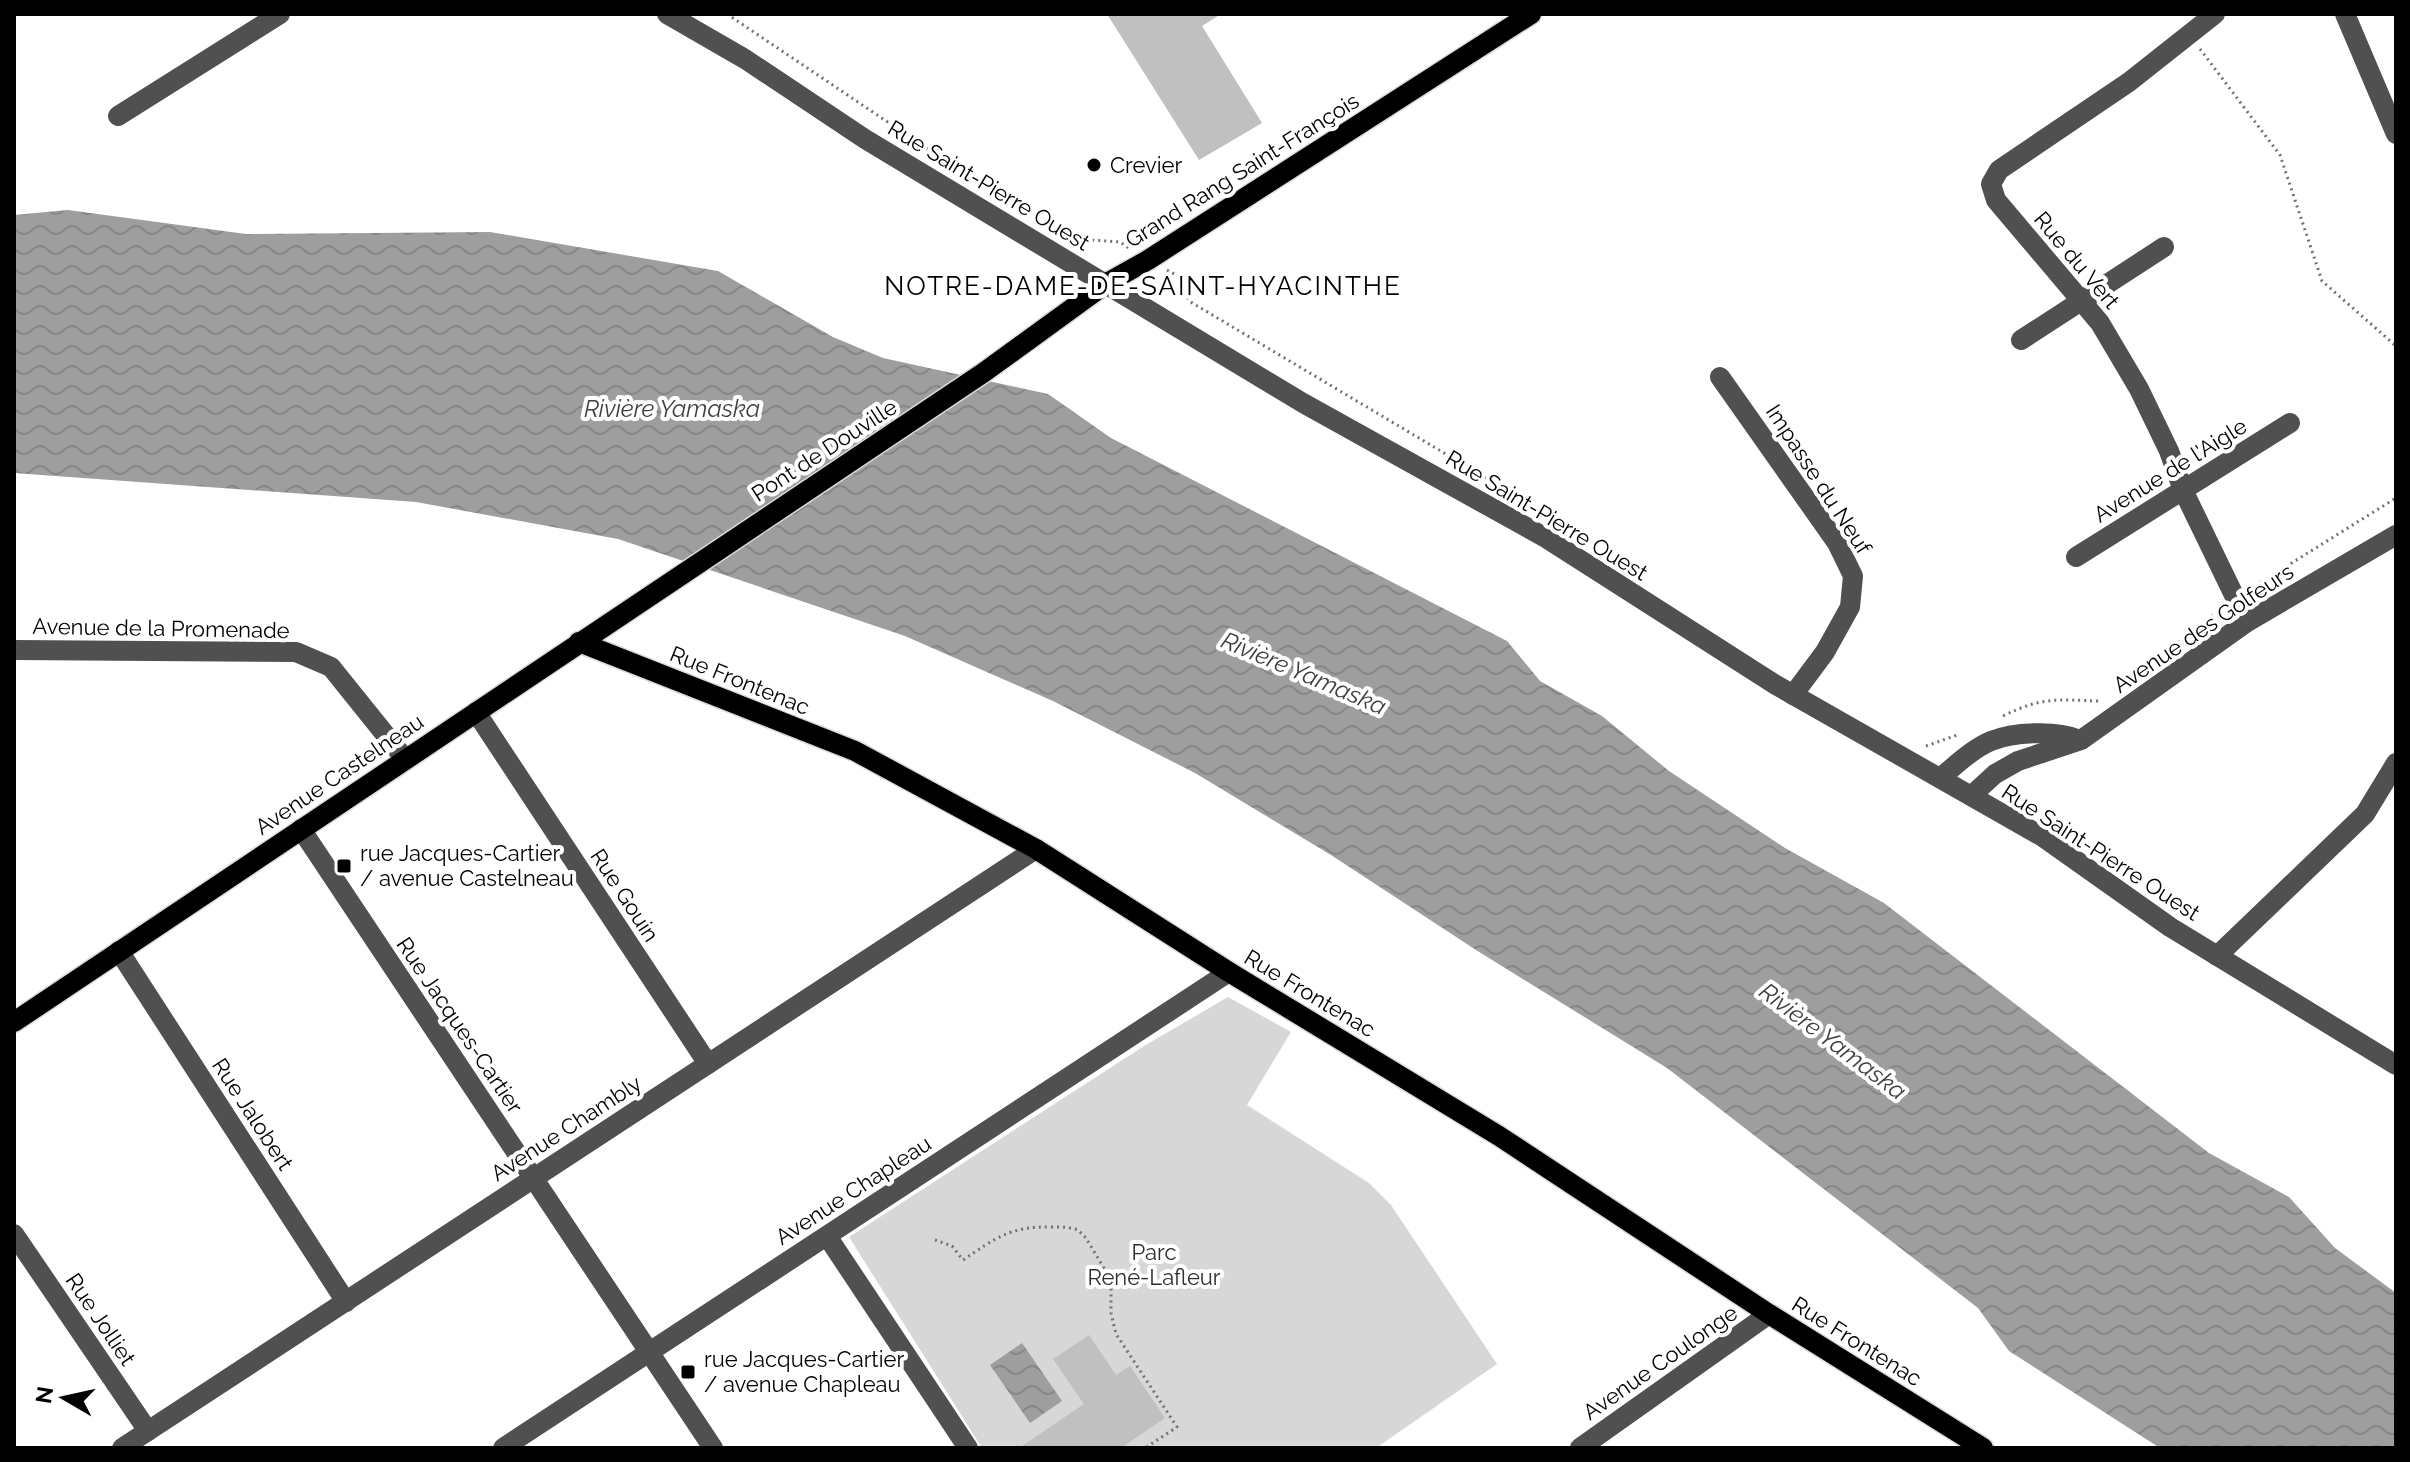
<svg xmlns="http://www.w3.org/2000/svg" width="2410" height="1462" viewBox="0 0 2410 1462" font-family="Raleway,sans-serif">
	<defs>
		<pattern id="water-waves" width="16" height="10" patternUnits="userSpaceOnUse" patternTransform="scale(2)"><rect width="16" height="10" fill="#9e9e9e"/><path d="M0 5q4-4 8 0t8 0" fill="none" stroke="#868686"/></pattern>
	</defs>
	<rect width="100%" height="100%" fill="#fff"/>
	<path fill="#d7d7d7" d="M 1228,997 L 1291,1032 L 1247,1105 L 1369,1183 L 1391,1205 L 1497,1364 L 1376,1448 L 982,1448 L 849,1237 L 1144,1046 Z"/>
	<g fill="url(#water-waves)">
		<path d="M 68,210 L 246,234 L 490,232 L 718,271 L 833,337 L 883,358 L 1048,394 L 1111,438 L 1507,641 L 1540,681 L 1602,716 L 1669,771 L 1785,848 L 1884,903 L 2209,1153 L 2289,1197 L 2335,1248 L 2396,1293 L 2396,1448 L 2160,1448 L 2009,1351 L 1978,1308 L 1667,1068 L 1476,950 L 1331,855 L 1195,773 L 1053,701 L 905,636 L 618,539 L 416,502 L 14,473 L 14,215 Z"/>
		<path d="M 1022,1343 L 1062,1401 L 1030,1423 L 990,1365 Z"/>
	</g>
	<g fill="#c0c0c0">
		<path d="M 1107,14 L 1221,14 L 1202,26 L 1262,123 L 1199,160 Z"/>
		<path d="M 1089,1335 L 1116,1375 L 1130,1366 L 1165,1418 L 1121,1448 L 1019,1448 L 1084,1404 L 1053,1359 Z"/>
	</g>
	<g fill="none" stroke-linecap="round" stroke-linejoin="round">
		<defs>
			<g id="major">
				<path d="M 579,642 L 855,751 L 1036,849 L 1229,972 L 1499,1136 L 1769,1314 L 1983,1448"/>
				<path d="M 14,1022 L 983,373 L 1107,283 L 1148,260 L 1531,14"/>
			</g>
		</defs>
		<use href="#major" stroke="#dbdbdb" stroke-width="23"/>
		<g stroke="#727272" stroke-width="3" stroke-dasharray="2 4" stroke-linecap="butt">
			<path d="M 727,14 L 968,176"/>
			<path d="M 2200,49 L 2280,155 L 2322,281 L 2396,346"/>
			<path d="M 1053,227 L 1078,239 L 1120,242 L 1129,248"/>
			<path d="M 1167,270 L 1178,276 L 1189,301 L 1533,506"/>
			<path d="M 2250,589 L 2396,498"/>
			<path d="M 2145,668 L 2221,609"/>
			<path d="M 2003,716 C 2043,696 2058,700 2100,701"/>
			<path d="M 1926,746 L 1960,734"/>
			<path d="M 935,1240 L 952,1246 L 963,1260 C 996,1238 1010,1226 1052,1227 C 1061,1227 1070,1227 1078,1230 L 1086,1238 L 1111,1280 L 1111,1313 L 1116,1334 L 1177,1427 L 1145,1448"/>
		</g>
		<g stroke="#505050" stroke-width="20">
			<path d="M 667,14 L 745,59 L 865,139 L 1303,403 L 1546,538 L 1776,685 L 2043,837 L 2170,927 L 2396,1065"/>
			<path d="M 2215,14 L 2129,82 L 1999,170 L 1991,184 L 1996,200 L 2100,323 L 2139,389 L 2169,451 L 2183,490 L 2247,622"/>
			<path d="M 2345,14 L 2396,134"/>
			<path d="M 118,116 L 280,14"/>
			<path d="M 2021,340 L 2164,247"/>
			<path d="M 1720,377 L 1837,543 L 1853,576 L 1850,607 L 1825,652 L 1793,695"/>
			<path d="M 2076,557 L 2290,423"/>
			<path d="M 14,650 L 296,652 L 331,667 L 405,759"/>
			<path d="M 476,712 L 708,1064"/>
			<path d="M 1940,778 C 1956,765 1972,749 1991,741 C 2013,732 2056,730 2077,739"/>
			<path d="M 1971,796 L 1995,774 L 2018,761 L 2081,740 L 2247,622 L 2396,535"/>
			<path d="M 301,829 L 713,1448"/>
			<path d="M 119,951 L 346,1302"/>
			<path d="M 2217,956 L 2365,814 L 2396,763"/>
			<path d="M 14,1234 L 148,1431"/>
			<path d="M 827,1236 L 968,1448"/>
			<path d="M 122,1448 L 1036,849"/>
			<path d="M 503,1448 L 1229,972"/>
			<path d="M 1580,1448 L 1769,1314"/>
		</g>
		<use href="#major" stroke="#000" stroke-width="20"/>
	</g>
	<g fill="#000" stroke="#fff" stroke-width="3">
		<circle cx="1094" cy="165" r="8"/>
		<rect x="336" y="858" width="16" height="16" rx="4"/>
		<rect x="680" y="1364" width="16" height="16" rx="4"/>
	</g>
	<g text-anchor="middle" dominant-baseline="central" stroke-width="8" stroke-linejoin="round" paint-order="stroke">
		<g font-size="22" fill="#000" stroke="#fff" text-anchor="start">
			<text x="1110" y="165">Crevier</text>
			<text x="360" y="853">rue Jacques-Cartier<tspan x="360" dy="25">/ avenue Castelneau</tspan></text>
			<text x="704" y="1359">rue Jacques-Cartier<tspan x="704" dy="25">/ avenue Chapleau</tspan></text>
		</g>
		<g font-size="22" fill="#000" stroke="#fff">
			<text transform="translate(1242 170) rotate(-32)">Grand Rang Saint-François</text>
			<text transform="translate(989 185) rotate(31)">Rue Saint-Pierre Ouest</text>
			<text transform="translate(2077 260) rotate(50)">Rue du Vert</text>
			<text transform="translate(824 450) rotate(-33)">Pont de Douville</text>
			<text transform="translate(2170 470) rotate(-32)">Avenue de l'Aigle</text>
			<text transform="translate(1819 479) rotate(57)">Impasse du Neuf</text>
			<text transform="translate(1547 515) rotate(31)">Rue Saint-Pierre Ouest</text>
			<text transform="translate(161 628) rotate(1)">Avenue de la Promenade</text>
			<text transform="translate(2203 628) rotate(-34)">Avenue des Golfeurs</text>
			<text transform="translate(740 680) rotate(22)">Rue Frontenac</text>
			<text transform="translate(339 774) rotate(-34)">Avenue Castelneau</text>
			<text transform="translate(2101 852) rotate(33)">Rue Saint-Pierre Ouest</text>
			<text transform="translate(625 895) rotate(57)">Rue Gouin</text>
			<text transform="translate(1310 993) rotate(31)">Rue Frontenac</text>
			<text transform="translate(460 1025) rotate(56)">Rue Jacques-Cartier</text>
			<text transform="translate(253 1114) rotate(57)">Rue Jalobert</text>
			<text transform="translate(566 1128) rotate(-33)">Avenue Chambly</text>
			<text transform="translate(853 1190) rotate(-33)">Avenue Chapleau</text>
			<text transform="translate(101 1319) rotate(56)">Rue Jolliet</text>
			<text transform="translate(1857 1341) rotate(32)">Rue Frontenac</text>
			<text transform="translate(1660 1362) rotate(-35)">Avenue Coulonge</text>
		</g>
		<g font-size="22" fill="#2e2e2e" stroke="#fff">
			<text x="1154" y="1252">Parc<tspan x="1154" dy="25">René-Lafleur</tspan></text>
		</g>
		<g font-size="24" font-style="italic" fill="#3f3f3f" stroke="#fff">
			<text x="672" y="408">Rivière Yamaska</text>
			<text transform="translate(1304 673) rotate(23)">Rivière Yamaska</text>
			<text transform="translate(1833 1041) rotate(37)">Rivière Yamaska</text>
		</g>
		<g font-size="26" letter-spacing="2" fill="#000" stroke="#fff">
			<text x="1143" y="286">NOTRE-DAME-DE-SAINT-HYACINTHE</text>
		</g>
	</g>
	<rect width="2410" height="1462" fill="none" stroke="#000000" stroke-width="32"/>
	<g transform="translate(64 1398) rotate(279)" stroke="#ffffff" stroke-width="6" paint-order="stroke">
	<path d="M0-6L14 30L0 20L-14 30Z" fill="#000000"/>
	<text y="-12" font-size="22" font-weight="bold" text-anchor="middle" fill="#000000">N</text>
	</g>
</svg>
